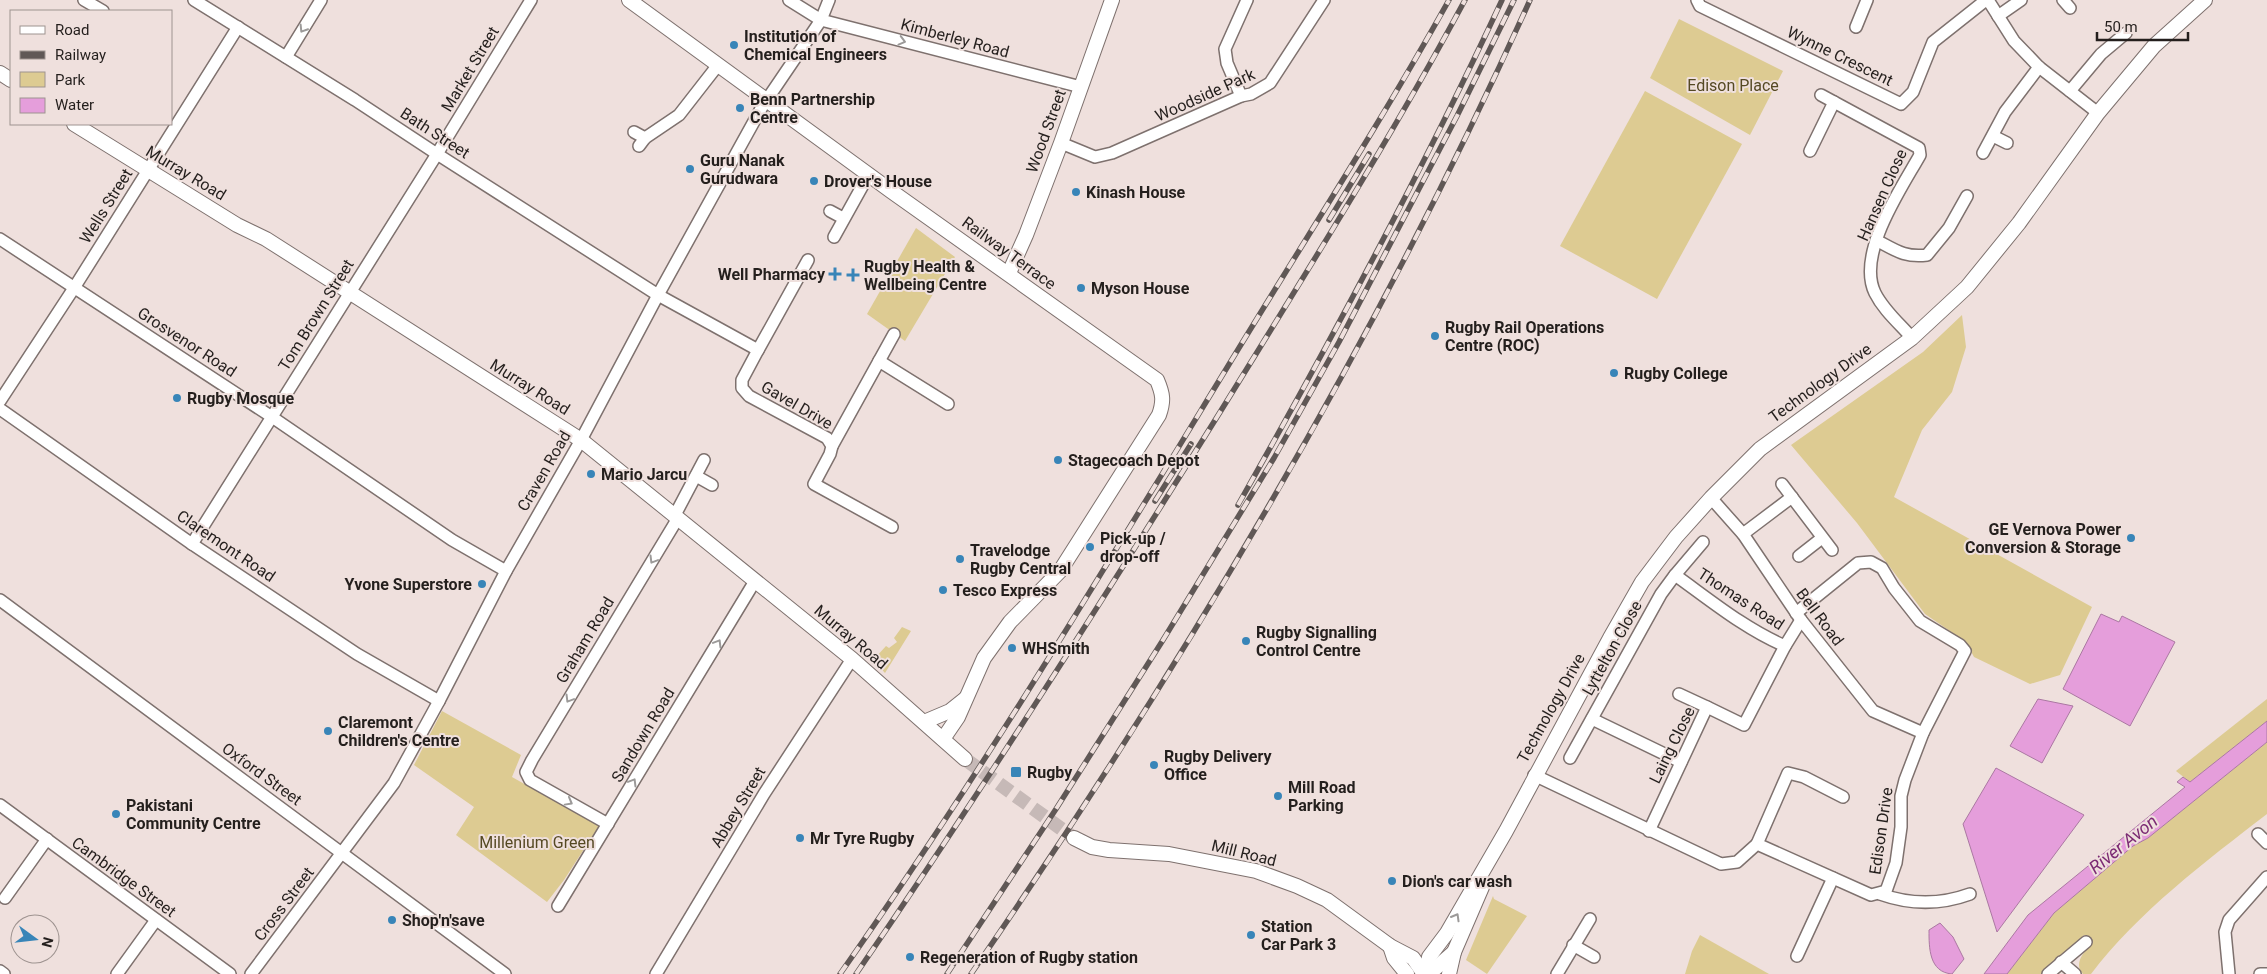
<svg xmlns="http://www.w3.org/2000/svg" width="2267" height="974" viewBox="0 0 2267 974" font-family="Roboto,sans-serif">
	<rect width="100%" height="100%" fill="#efe0dd"/>
	<g fill="#ddcb92">
		<path d="M 1679,19 L 1783,71 L 1750,135 L 1650,78 Z"/>
		<path d="M 1645,91 L 1742,144 L 1657,299 L 1560,246 Z"/>
		<path d="M 916,228 L 955,257 L 905,341 L 867,314 Z"/>
		<path d="M 1962,315 L 1966,347 L 1952,392 L 1922,430 L 1894,497 L 2092,607 L 2060,675 L 2030,684 L 1974,657 L 1966,642 L 1925,614 L 1857,523 L 1791,445 L 1923,352 Z"/>
		<path d="M 902,627 L 911,631 L 885,673 L 875,662 L 876,657 L 886,646 L 889,648 L 897,642 L 894,638 Z"/>
		<path d="M 2267,699 L 2267,721 L 2190,782 L 2176,771 Z"/>
		<path d="M 442,711 L 521,755 L 512,777 L 599,826 L 564,880 L 547,902 L 456,835 L 474,807 L 414,765 Z"/>
		<path d="M 2267,742 L 2267,814 C 2206,861 2138,912 2091,974 L 2083,974 C 2073,964 2084,952 2091,944 L 2084,935 L 2041,974 L 2007,974 L 2054,913 L 2133,846 L 2148,838 Z"/>
		<path d="M 1493,896 L 1494,899 L 1527,916 L 1487,974 L 1466,960 Z"/>
		<path d="M 1700,935 L 1769,974 L 1685,974 L 1692,951 Z"/>
	</g>
	<g fill="#e59edb" stroke="#ab78a2">
		<path d="M 2101,614 L 2119,622 L 2122,616 L 2175,642 L 2130,726 L 2063,689 Z"/>
		<path d="M 2038,699 L 2073,706 L 2042,763 L 2010,746 Z"/>
		<path d="M 2267,721 L 2267,742 L 2148,838 L 2133,846 L 2054,913 L 2007,974 L 1984,974 L 2028,915 L 2185,787 L 2177,782 L 2183,777 L 2190,782 Z"/>
		<path d="M 1996,768 L 2084,815 L 1997,932 L 1963,824 Z"/>
		<path d="M 1940,923 L 1953,937 L 1964,959 L 1952,974 C 1929,972 1929,948 1929,930 Z"/>
	</g>
	<g fill="none" stroke-linecap="round" stroke-linejoin="round">
		<path stroke="#c6b9b7" stroke-width="14" stroke-dasharray="14 7" stroke-linecap="butt" d="M 965,759 L 1074,838"/>
		<defs>
			<g id="minor">
				<path d="M 84,0 L 103,11"/>
				<path d="M 194,0 L 355,100 L 437,154 L 658,295 L 758,350 L 742,380 L 742,388 L 749,396 L 827,438 L 832,446 L 830,454 L 814,484 L 892,527"/>
				<path d="M 789,0 L 821,20 L 1081,87"/>
				<path d="M 1697,0 L 1700,6 L 1901,104 L 1913,92 L 1933,42 L 1986,0"/>
				<path d="M 1988,0 L 2014,41 L 2039,67 L 2098,113"/>
				<path d="M 2063,0 L 2070,8"/>
				<path d="M 1998,16 L 2021,0"/>
				<path d="M 1856,27 L 1867,0"/>
				<path d="M 286,57 L 321,0"/>
				<path d="M 2070,91 L 2101,54 L 2126,33"/>
				<path d="M 1821,95 L 1919,148 L 1920,155 C 1901,189 1856,254 1875,293 C 1884,311 1900,324 1912,338"/>
				<path d="M 1241,96 L 1227,63 L 1225,49 L 1247,0"/>
				<path d="M 634,132 L 645,138"/>
				<path d="M 1993,136 L 2007,143"/>
				<path d="M 1061,143 L 1095,157 L 1112,153 L 1241,96 L 1251,94 L 1270,83 L 1324,0"/>
				<path d="M 639,146 L 645,138 L 679,115 L 718,65"/>
				<path d="M 1810,151 L 1834,102"/>
				<path d="M 1983,153 L 2005,112 L 2039,67"/>
				<path d="M 830,211 L 843,218"/>
				<path d="M 834,237 L 869,174"/>
				<path d="M 0,239 L 272,417 L 452,540 L 506,571"/>
				<path d="M 1876,240 C 1895,250 1905,258 1927,255 L 1949,228 L 1967,196"/>
				<path d="M 758,350 L 808,260"/>
				<path d="M 879,361 L 948,404"/>
				<path d="M 0,401 L 74,288 L 238,27"/>
				<path d="M 0,409 L 192,544 L 357,654 L 439,701"/>
				<path d="M 832,446 L 894,334"/>
				<path d="M 696,476 L 712,485"/>
				<path d="M 1782,484 L 1832,550"/>
				<path d="M 1711,498 L 1743,534 L 1801,620 L 1873,711 L 1923,733"/>
				<path d="M 675,515 L 704,460"/>
				<path d="M 1743,534 L 1792,497"/>
				<path d="M 192,544 L 437,154 L 531,0"/>
				<path d="M 1799,556 L 1822,538"/>
				<path d="M 1675,575 L 1703,542"/>
				<path d="M 0,600 L 505,974"/>
				<path d="M 1679,694 L 1707,707"/>
				<path d="M 1592,719 L 1681,762"/>
				<path d="M 1570,758 L 1661,594 L 1675,575 C 1710,600 1745,629 1785,646"/>
				<path d="M 1534,775 L 1721,864 L 1737,862 L 1757,844 L 1871,895 L 1886,891 L 1896,863 L 1901,827 L 1901,796 L 1905,780 L 1923,733 L 1965,651 L 1960,645 L 1920,621 L 1894,588 L 1882,568 L 1871,562 L 1858,563 L 1796,613"/>
				<path d="M 0,805 L 230,974"/>
				<path d="M 608,824 L 530,780 L 526,772 L 532,760 L 678,518"/>
				<path d="M 1649,831 L 1707,707 L 1744,725 L 1785,646 L 1801,620"/>
				<path d="M 2258,834 L 2267,843"/>
				<path d="M 1757,844 L 1788,773 L 1804,777 L 1843,797"/>
				<path d="M 1880,894 C 1911,905 1940,905 1970,894"/>
				<path d="M 5,898 L 47,839"/>
				<path d="M 558,906 L 755,581"/>
				<path d="M 1573,945 L 1594,957"/>
				<path d="M 1797,956 L 1833,878"/>
				<path d="M 2061,962 L 2075,974"/>
				<path d="M 0,971 L 4,974"/>
				<path d="M 117,974 L 156,920"/>
				<path d="M 251,974 L 394,783 L 439,701 L 506,571 L 581,440 L 658,295 L 762,107 L 821,20 L 829,0"/>
				<path d="M 656,974 L 764,794 L 852,659"/>
				<path d="M 1557,974 L 1590,919"/>
				<path d="M 2048,974 L 2086,942"/>
				<path d="M 2229,974 L 2225,932 L 2229,920 L 2267,877"/>
				<path d="M 2260,974 L 2267,974"/>
			</g>
			<g id="tertiary">
				<path d="M 629,0 L 891,191 L 1157,380 C 1163,394 1164,401 1159,415 L 1060,571 L 1010,622 L 984,658 L 958,717 L 943,739"/>
				<path d="M 0,73 L 11,80"/>
				<path d="M 74,124 L 237,225 L 266,239 L 581,440 L 852,659 L 965,759"/>
				<path d="M 1009,273 L 1026,235 L 1061,143 L 1112,0"/>
				<path d="M 924,722 L 950,711 L 965,699"/>
				<path d="M 1074,838 L 1092,847 L 1109,850 L 1169,854 L 1256,871 L 1297,886 L 1327,900 L 1390,946 L 1413,958 L 1424,974"/>
				<path d="M 1390,946 L 1394,958 L 1407,974"/>
				<path d="M 1426,974 L 1429,957 L 1447,933 L 1506,831 L 1610,638 L 1642,582 L 1676,537 L 1711,498 L 1760,449 L 1912,338 L 1967,287 L 2019,223 L 2098,113 L 2154,46 L 2205,0"/>
				<path d="M 1429,974 L 1454,952"/>
				<path d="M 1449,974 L 1454,952 L 1482,887"/>
			</g>
		</defs>
		<use href="#minor" stroke="#7e716e" stroke-width="14"/>
		<use href="#tertiary" stroke="#7e716e" stroke-width="16"/>
		<use href="#minor" stroke="#fff" stroke-width="11"/>
		<use href="#tertiary" stroke="#fff" stroke-width="14"/>
		<defs>
			<g id="rail">
				<path d="M 1329,220 L 1369,154"/>
				<path d="M 1155,501 L 1191,444"/>
				<path d="M 1238,505 C 1332,339 1422,172 1502,0"/>
				<path d="M 840,974 C 979,777 1103,571 1228,366 C 1302,244 1380,124 1449,0"/>
				<path d="M 856,974 C 981,792 1100,604 1217,417 C 1302,279 1389,142 1465,0"/>
				<path d="M 947,974 L 1056,809 L 1163,640 L 1274,458 L 1339,342 L 1457,116 L 1514,0"/>
				<path d="M 971,974 C 1184,665 1376,342 1530,0"/>
			</g>
		</defs>
		<use href="#rail" stroke="#605856" stroke-width="5.5"/>
		<use href="#rail" stroke="#efe0dd" stroke-width="4" stroke-dasharray="11" stroke-linecap="butt"/>
	</g>
	<defs><path id="oneway-chevron" d="M-2-3.5L2.5 0L-2 3.5" fill="none" stroke-width="1.6" stroke-linecap="round" stroke-linejoin="round" transform="scale(1.25)"/></defs>
	<g stroke="#9c9a99">
		<use href="#oneway-chevron" transform="translate(303 29) rotate(122)"/>
		<use href="#oneway-chevron" transform="translate(902 41) rotate(15)"/>
		<use href="#oneway-chevron" transform="translate(653 560) rotate(121)"/>
		<use href="#oneway-chevron" transform="translate(718 643) rotate(-59)"/>
		<use href="#oneway-chevron" transform="translate(569 699) rotate(121)"/>
		<use href="#oneway-chevron" transform="translate(633 782) rotate(-59)"/>
		<use href="#oneway-chevron" transform="translate(569 802) rotate(29)"/>
		<use href="#oneway-chevron" transform="translate(1456 917) rotate(-60)"/>
	</g>
	<g fill="#3885b8" stroke="#efe0dd" stroke-width="2">
		<circle cx="734" cy="45" r="5"/>
		<circle cx="740" cy="108" r="5"/>
		<circle cx="690" cy="169" r="5"/>
		<circle cx="814" cy="181" r="5"/>
		<circle cx="1076" cy="192" r="5"/>
		<path d="M832.5 266.5h5v5h5v5h-5v5h-5v-5h-5v-5h5z"/>
		<path d="M850.5 267.5h5v5h5v5h-5v5h-5v-5h-5v-5h5z"/>
		<circle cx="1081" cy="288" r="5"/>
		<circle cx="1435" cy="336" r="5"/>
		<circle cx="1614" cy="373" r="5"/>
		<circle cx="177" cy="398" r="5"/>
		<circle cx="1058" cy="460" r="5"/>
		<circle cx="591" cy="474" r="5"/>
		<circle cx="2131" cy="538" r="5"/>
		<circle cx="1090" cy="547" r="5"/>
		<circle cx="960" cy="559" r="5"/>
		<circle cx="482" cy="584" r="5"/>
		<circle cx="943" cy="590" r="5"/>
		<circle cx="1246" cy="641" r="5"/>
		<circle cx="1012" cy="648" r="5"/>
		<circle cx="328" cy="731" r="5"/>
		<circle cx="1154" cy="765" r="5"/>
		<rect x="1010" y="766" width="12" height="12" rx="2.5"/>
		<circle cx="1278" cy="796" r="5"/>
		<circle cx="116" cy="814" r="5"/>
		<circle cx="800" cy="838" r="5"/>
		<circle cx="1392" cy="881" r="5"/>
		<circle cx="392" cy="920" r="5"/>
		<circle cx="1251" cy="935" r="5"/>
		<circle cx="910" cy="957" r="5"/>
	</g>
	<g text-anchor="middle" dominant-baseline="central" stroke-width="4" stroke-linejoin="round" paint-order="stroke">
		<g font-size="16" font-weight="bold" fill="#241f1d" stroke="#efe0dd" text-anchor="start">
			<text x="744" y="36">Institution of<tspan x="744" dy="18">Chemical Engineers</tspan></text>
			<text x="750" y="99">Benn Partnership<tspan x="750" dy="18">Centre</tspan></text>
			<text x="700" y="160">Guru Nanak<tspan x="700" dy="18">Gurudwara</tspan></text>
			<text x="824" y="181">Drover's House</text>
			<text x="1086" y="192">Kinash House</text>
			<text x="864" y="266">Rugby Health &amp;<tspan x="864" dy="18">Wellbeing Centre</tspan></text>
			<text x="825" y="274" text-anchor="end">Well Pharmacy</text>
			<text x="1091" y="288">Myson House</text>
			<text x="1445" y="327">Rugby Rail Operations<tspan x="1445" dy="18">Centre (ROC)</tspan></text>
			<text x="1624" y="373">Rugby College</text>
			<text x="187" y="398">Rugby Mosque</text>
			<text x="1068" y="460">Stagecoach Depot</text>
			<text x="601" y="474">Mario Jarcu</text>
			<text x="2121" y="529" text-anchor="end">GE Vernova Power<tspan x="2121" dy="18">Conversion &amp; Storage</tspan></text>
			<text x="1100" y="538">Pick-up /<tspan x="1100" dy="18">drop-off</tspan></text>
			<text x="970" y="550">Travelodge<tspan x="970" dy="18">Rugby Central</tspan></text>
			<text x="472" y="584" text-anchor="end">Yvone Superstore</text>
			<text x="953" y="590">Tesco Express</text>
			<text x="1256" y="632">Rugby Signalling<tspan x="1256" dy="18">Control Centre</tspan></text>
			<text x="1022" y="648">WHSmith</text>
			<text x="338" y="722">Claremont<tspan x="338" dy="18">Children's Centre</tspan></text>
			<text x="1164" y="756">Rugby Delivery<tspan x="1164" dy="18">Office</tspan></text>
			<text x="1027" y="772">Rugby</text>
			<text x="1288" y="787">Mill Road<tspan x="1288" dy="18">Parking</tspan></text>
			<text x="126" y="805">Pakistani<tspan x="126" dy="18">Community Centre</tspan></text>
			<text x="810" y="838">Mr Tyre Rugby</text>
			<text x="1402" y="881">Dion's car wash</text>
			<text x="402" y="920">Shop'n'save</text>
			<text x="1261" y="926">Station<tspan x="1261" dy="18">Car Park 3</tspan></text>
			<text x="920" y="957">Regeneration of Rugby station</text>
		</g>
		<g font-size="16" fill="#241f1d" stroke="#efe0dd">
			<text transform="translate(955 38) rotate(15)">Kimberley Road</text>
			<text transform="translate(1840 56) rotate(26)">Wynne Crescent</text>
			<text transform="translate(470 69) rotate(-59)">Market Street</text>
			<text transform="translate(1205 95) rotate(-24)">Woodside Park</text>
			<text transform="translate(1046 131) rotate(-70)">Wood Street</text>
			<text transform="translate(435 133) rotate(33)">Bath Street</text>
			<text transform="translate(186 173) rotate(31)">Murray Road</text>
			<text transform="translate(1882 195) rotate(-66)">Hansen Close</text>
			<text transform="translate(106 206) rotate(-58)">Wells Street</text>
			<text transform="translate(1009 253) rotate(36)">Railway Terrace</text>
			<text transform="translate(316 315) rotate(-58)">Tom Brown Street</text>
			<text transform="translate(187 342) rotate(33)">Grosvenor Road</text>
			<text transform="translate(1820 383) rotate(-36)">Technology Drive</text>
			<text transform="translate(530 387) rotate(32)">Murray Road</text>
			<text transform="translate(797 405) rotate(30)">Gavel Drive</text>
			<text transform="translate(544 471) rotate(-60)">Craven Road</text>
			<text transform="translate(226 546) rotate(34)">Claremont Road</text>
			<text transform="translate(1741 599) rotate(33)">Thomas Road</text>
			<text transform="translate(1820 617) rotate(53)">Bell Road</text>
			<text transform="translate(851 637) rotate(40)">Murray Road</text>
			<text transform="translate(585 640) rotate(-59)">Graham Road</text>
			<text transform="translate(1612 648) rotate(-61)">Lyttelton Close</text>
			<text transform="translate(1551 708) rotate(-61)">Technology Drive</text>
			<text transform="translate(643 735) rotate(-59)">Sandown Road</text>
			<text transform="translate(1672 745) rotate(-64)">Laing Close</text>
			<text transform="translate(262 774) rotate(36)">Oxford Street</text>
			<text transform="translate(738 807) rotate(-59)">Abbey Street</text>
			<text transform="translate(1881 831) rotate(-82)">Edison Drive</text>
			<text transform="translate(1244 853) rotate(14)">Mill Road</text>
			<text transform="translate(124 877) rotate(36)">Cambridge Street</text>
			<text transform="translate(284 904) rotate(-53)">Cross Street</text>
		</g>
		<g font-size="16" fill="#554923" stroke="#efe0dd">
			<text x="1733" y="85">Edison Place</text>
			<text x="537" y="842">Millenium Green</text>
		</g>
		<g font-size="18" font-style="italic" fill="#7c2b74" stroke="#efe0dd">
			<text transform="translate(2123 844) rotate(-39)">River Avon</text>
		</g>
	</g>
	<rect x="10" y="10" width="162" height="115" fill="#efe0dd" stroke="#9e9390"/>
	<rect x="20" y="26" width="25" height="8" fill="#ffffff" stroke="#9e9390"/>
	<text x="55" y="35" font-size="15" fill="#241f1d">Road</text>
	<rect x="20" y="51" width="25" height="8" fill="#605856" stroke="#9e9390"/>
	<text x="55" y="60" font-size="15" fill="#241f1d">Railway</text>
	<rect x="20" y="72" width="25" height="15" fill="#ddcb92" stroke="#9e9390"/>
	<text x="55" y="85" font-size="15" fill="#241f1d">Park</text>
	<rect x="20" y="98" width="25" height="15" fill="#e59edb" stroke="#9e9390"/>
	<text x="55" y="110" font-size="15" fill="#241f1d">Water</text>
	<g transform="translate(35 939) rotate(105)"><circle r="24" fill="#efe0dd" stroke="#9e9390"/>
	<path d="M0-4L9 19L0 12L-9 19Z" fill="#3885b8"/>
	<text y="-8" font-size="14" font-weight="bold" text-anchor="middle" fill="#241f1d">N</text>
	</g>
	<path d="M2097 32v8h91v-8" fill="none" stroke="#241f1d" stroke-width="2.5"/>
	<text x="2104" y="32" font-size="15" fill="#241f1d" stroke="#efe0dd" stroke-width="4" paint-order="stroke">50 m</text>
</svg>
